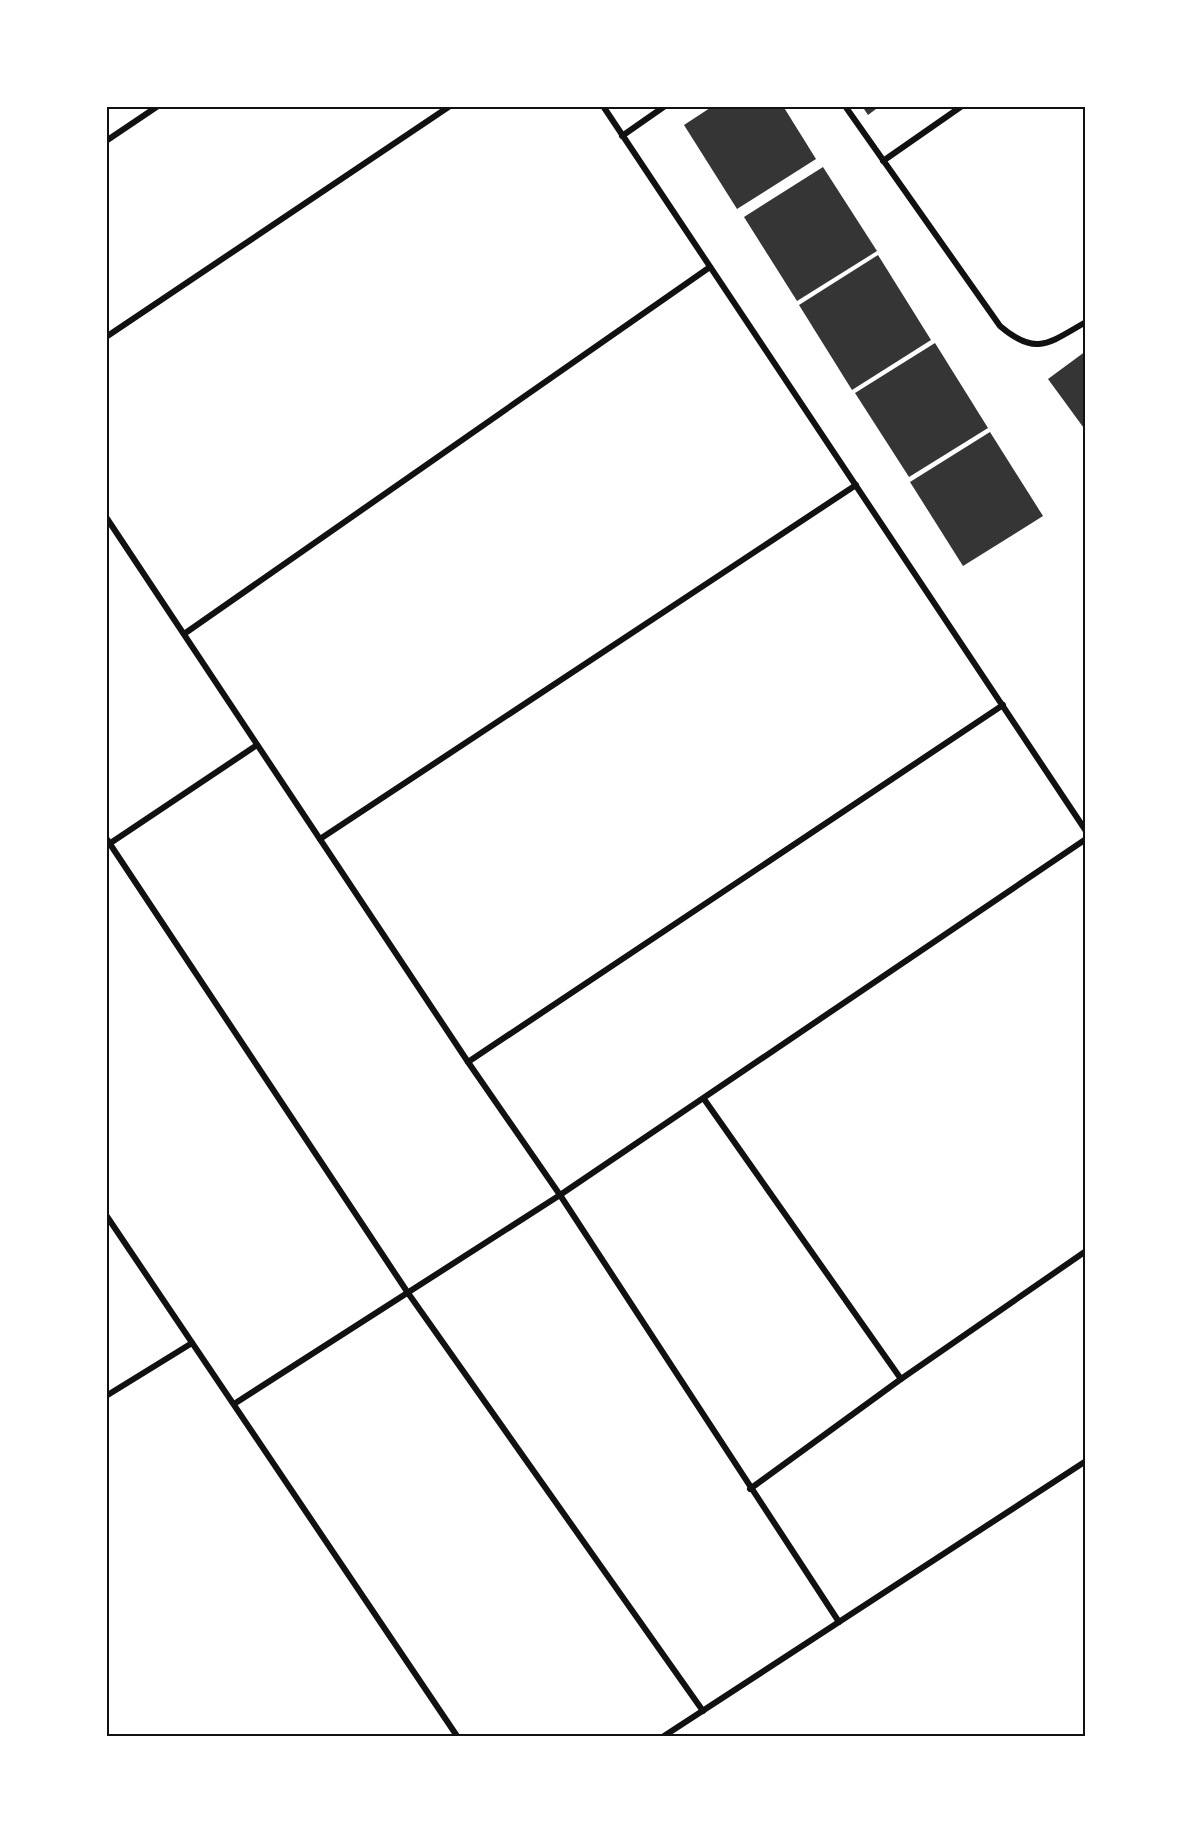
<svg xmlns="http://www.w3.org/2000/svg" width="1192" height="1843" viewBox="0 0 1192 1843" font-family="'Fira Sans',sans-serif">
	<rect width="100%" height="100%" fill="#fff"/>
	<g fill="#353535">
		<path d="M 713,106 L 783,106 L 816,159 L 737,209 L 684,125 Z"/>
		<path d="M 862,106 L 880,106 L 868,115 Z"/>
		<path d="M 823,167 L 877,251 L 797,301 L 744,217 Z"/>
		<path d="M 878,255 L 931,340 L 852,390 L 799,305 Z"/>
		<path d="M 935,343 L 988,428 L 909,477 L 855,393 Z"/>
		<path d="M 1086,351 L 1086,431 L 1048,379 Z"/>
		<path d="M 990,432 L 1043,516 L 963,566 L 910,482 Z"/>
	</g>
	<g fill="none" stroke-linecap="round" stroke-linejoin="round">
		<g stroke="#111" stroke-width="6">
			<path d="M 603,106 L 1086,831"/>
			<path d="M 845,106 L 1000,326 C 1036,357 1049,343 1086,322"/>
			<path d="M 622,136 L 665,106"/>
			<path d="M 106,141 L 158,106"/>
			<path d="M 883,161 L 962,106"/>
			<path d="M 106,337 L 450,106"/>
			<path d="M 106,517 L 468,1062 L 560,1195 L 839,1622"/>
			<path d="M 184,634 L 710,267"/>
			<path d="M 106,838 L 408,1293 L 703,1711"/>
			<path d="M 320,839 L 856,485"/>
			<path d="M 106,846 L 257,745"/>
			<path d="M 468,1062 L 1003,705"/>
			<path d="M 704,1099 L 901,1379"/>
			<path d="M 106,1215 L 457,1736"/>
			<path d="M 106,1396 L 192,1343"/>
			<path d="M 234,1404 L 560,1195 L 1086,839"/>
			<path d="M 750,1489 L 901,1379 L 1086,1251"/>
			<path d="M 664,1736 L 1086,1461"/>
		</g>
	</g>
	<rect width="1192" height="1843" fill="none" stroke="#ffffff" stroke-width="216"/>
	<rect x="108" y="108" width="976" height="1627" fill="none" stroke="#111" stroke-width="2"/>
</svg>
